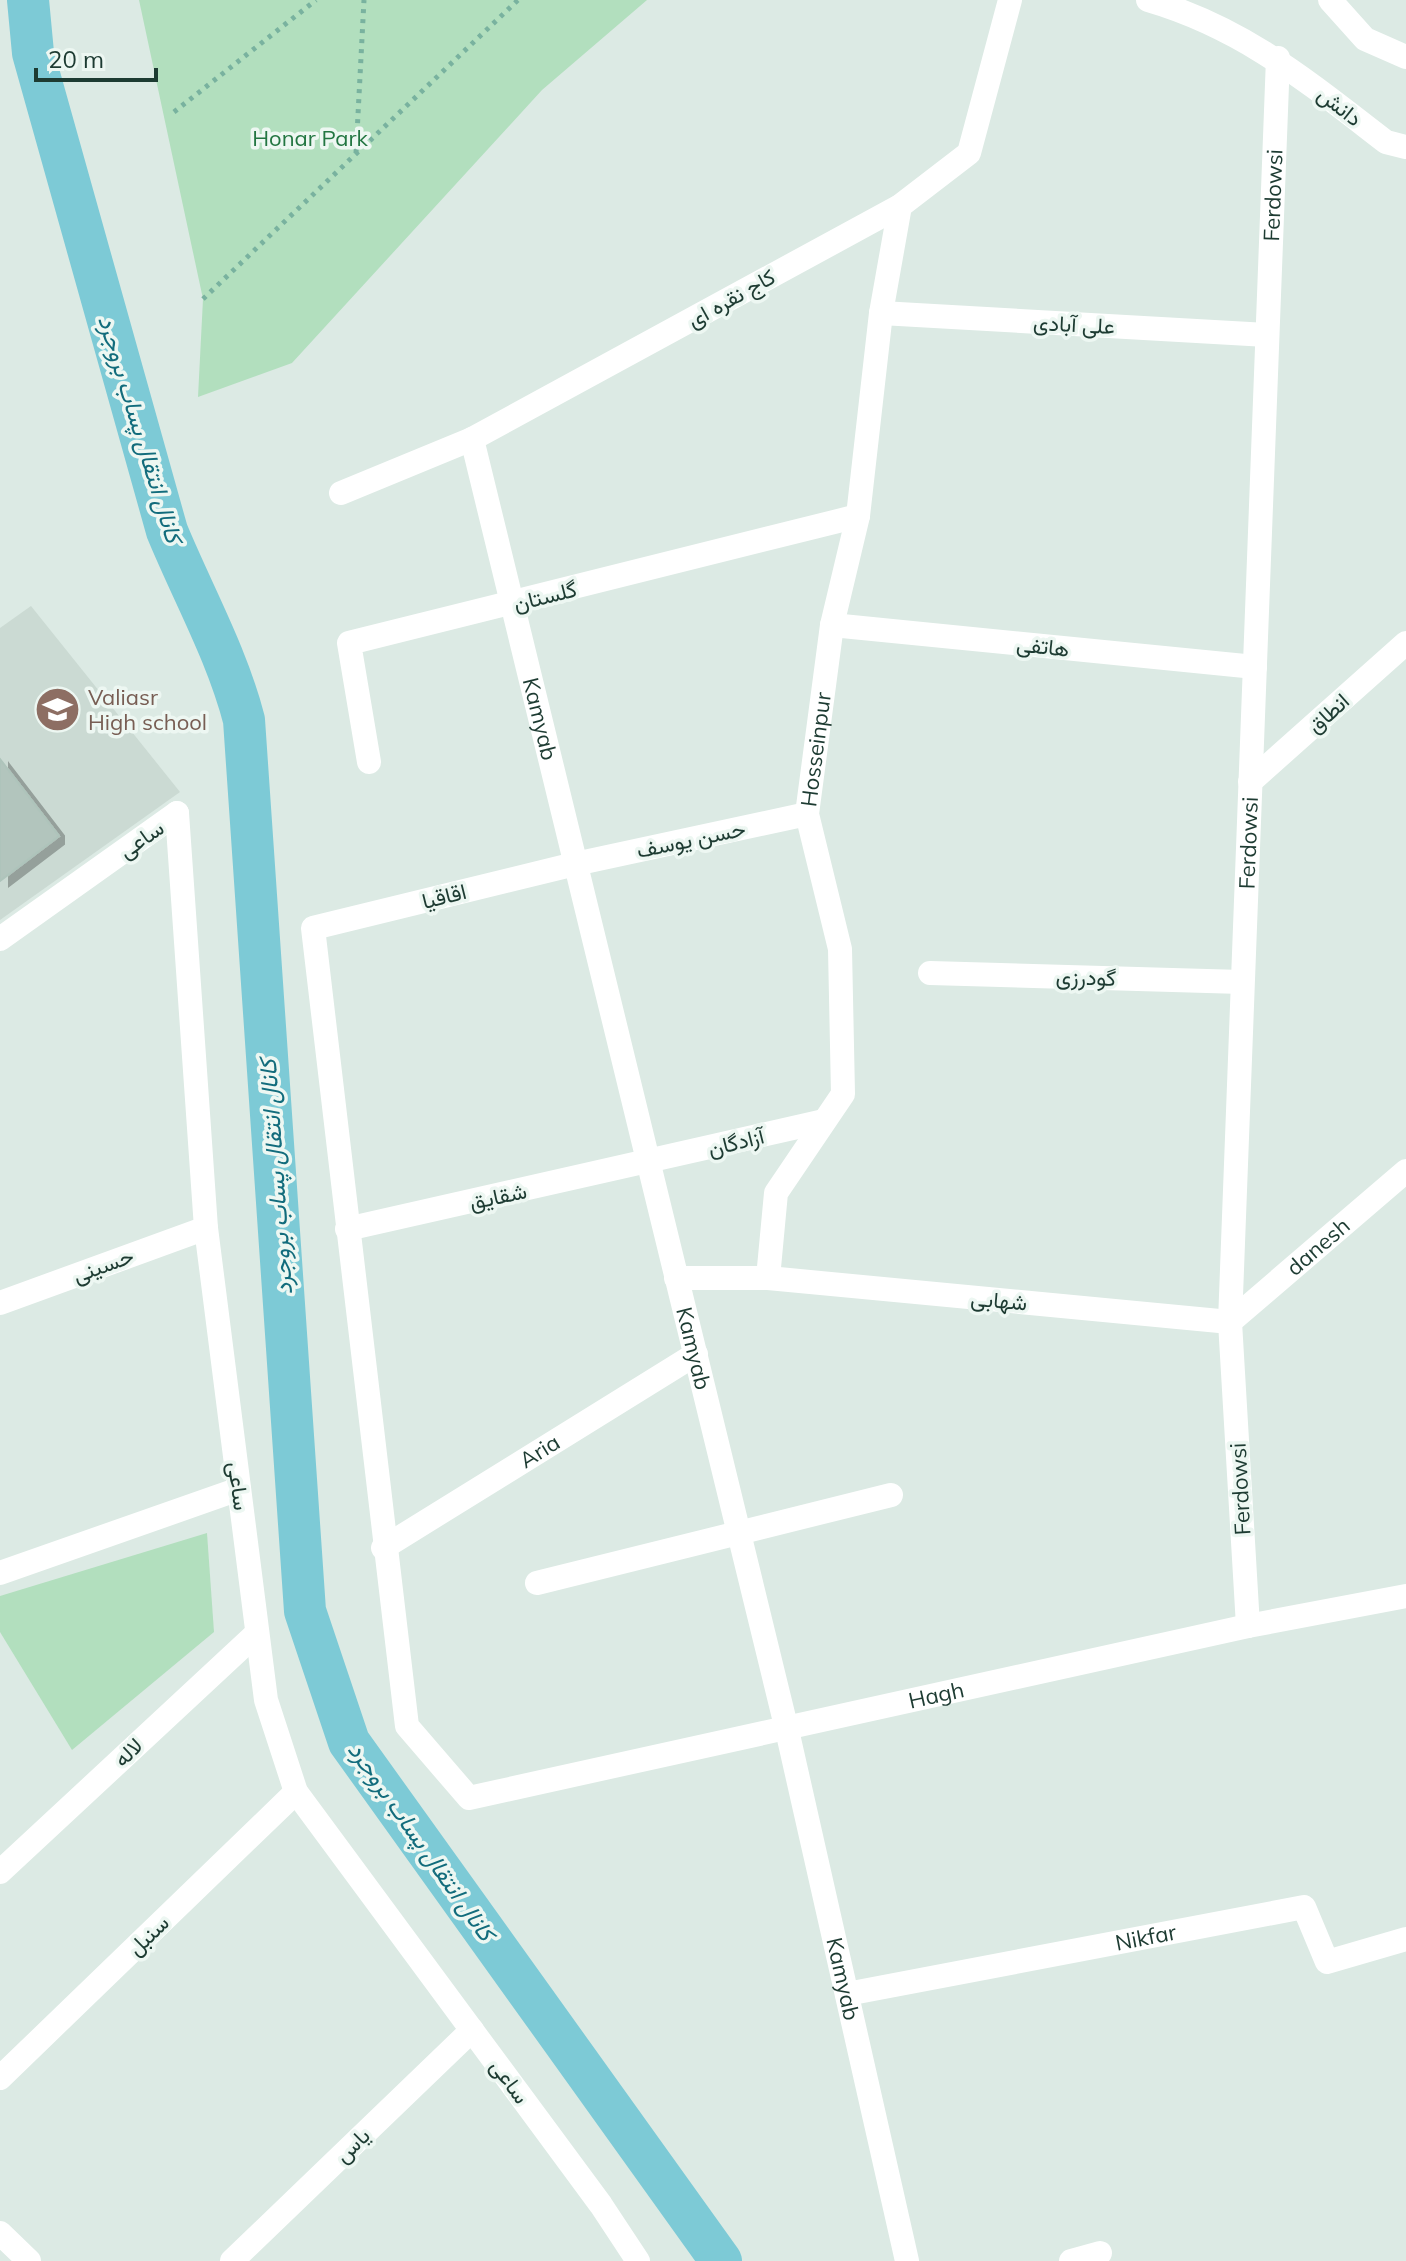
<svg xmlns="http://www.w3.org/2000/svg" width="1406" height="2261" viewBox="0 0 1406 2261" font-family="Mulish,Vazirmatn,sans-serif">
	<defs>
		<filter id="shadow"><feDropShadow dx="9" dy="5" stdDeviation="0" flood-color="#0004"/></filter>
	</defs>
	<rect width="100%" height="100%" fill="#dceae4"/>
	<path fill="#cbdad3" d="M 31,606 L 180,792 L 0,920 L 0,628 Z"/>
	<g fill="#b2dfbe">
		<path d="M 139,0 L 647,0 L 542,90 L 292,363 L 198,397 L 203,299 Z"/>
		<path d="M 207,1533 L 214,1632 L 72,1750 L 0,1632 L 0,1596 Z"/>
	</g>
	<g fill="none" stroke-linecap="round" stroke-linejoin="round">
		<path stroke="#7dcad6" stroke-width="42" d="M 28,0 L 33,53 L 167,531 C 193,594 227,654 244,720 L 305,1611 L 349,1742 L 721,2261"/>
	</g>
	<path fill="#b2c5bd" stroke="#aec4bb" stroke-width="2" filter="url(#shadow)" d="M 0,759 L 59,836 L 0,881 Z"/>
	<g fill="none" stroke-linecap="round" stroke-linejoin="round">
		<g stroke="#79b29f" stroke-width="5" stroke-dasharray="4 6" stroke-linecap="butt">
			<path d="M 174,112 L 316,0"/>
			<path d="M 356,153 L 364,0"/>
			<path d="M 203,299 L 518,0"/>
		</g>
		<g stroke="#fff" stroke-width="24">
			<path d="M 1148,0 C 1244,28 1308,82 1386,142 L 1406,147"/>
			<path d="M 1330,0 L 1365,39 L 1406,57"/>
			<path d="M 881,313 L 1267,335"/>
			<path id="s1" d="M 472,439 L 787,1730 L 907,2261"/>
			<path d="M 341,493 L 472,439 L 900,206 L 969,153 L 1010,0"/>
			<path d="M 832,625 L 1255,667"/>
			<path d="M 369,762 L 349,643 L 858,516"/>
			<path d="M 1250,782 L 1406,643"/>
			<path d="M 177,813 L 206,1228 L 266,1700 L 296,1792 L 601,2205 L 638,2261"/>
			<path id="s2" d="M 807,814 L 575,864 L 313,928 L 407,1726 L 469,1798 L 1248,1626 L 1406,1596"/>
			<path d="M 0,939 L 177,813"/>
			<path d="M 930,973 L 1242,982"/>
			<path d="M 347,1229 L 824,1121"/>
			<path id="s3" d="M 676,1278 L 768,1278 L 776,1193 L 843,1094 L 840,949 L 807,814 L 832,625 L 858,516 L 881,313 L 900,206"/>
			<path id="s4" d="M 768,1278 L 1230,1322 L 1406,1171"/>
			<path d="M 0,1303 L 206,1228"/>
			<path id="s5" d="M 383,1548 L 696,1354"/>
			<path d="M 0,1573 L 239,1489"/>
			<path d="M 537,1583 L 891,1495"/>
			<path id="s6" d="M 1248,1626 L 1230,1322 L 1278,58"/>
			<path d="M 0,1872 L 257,1633"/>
			<path id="s7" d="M 847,1994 L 1304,1907 L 1327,1962 L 1406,1939"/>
			<path d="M 0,2078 L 296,1792"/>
			<path d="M 0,2233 L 29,2261"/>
			<path d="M 232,2261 L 472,2030"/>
			<path d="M 1071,2261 L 1100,2253"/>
		</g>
	</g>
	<defs>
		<symbol id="school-disc" viewBox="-11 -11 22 22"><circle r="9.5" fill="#8d6e63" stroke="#edf7f2"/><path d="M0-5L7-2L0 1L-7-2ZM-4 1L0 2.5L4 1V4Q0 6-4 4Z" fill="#fff"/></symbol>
	</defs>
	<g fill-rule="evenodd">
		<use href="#school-disc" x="32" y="684" width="51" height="51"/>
	</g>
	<g text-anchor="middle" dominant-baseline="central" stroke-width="7" stroke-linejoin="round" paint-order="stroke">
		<g font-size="22" fill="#1d3b32" stroke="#edf7f2">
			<text transform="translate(1340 106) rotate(38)">دانش</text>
			<text stroke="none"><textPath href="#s6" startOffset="1432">Ferdowsi</textPath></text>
			<text transform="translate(731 298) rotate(-29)">کاج نقره ای</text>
			<text transform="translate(1074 324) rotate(3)">علی آبادی</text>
			<text transform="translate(545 596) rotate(-14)">گلستان</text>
			<text transform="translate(1043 646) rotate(6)">هاتفی</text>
			<text transform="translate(1328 713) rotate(-42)">انطاق</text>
			<text stroke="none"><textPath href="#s1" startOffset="288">Kamyab</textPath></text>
			<text stroke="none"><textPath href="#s3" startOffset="646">Hosseinpur</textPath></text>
			<text transform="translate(141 839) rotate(-35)">ساعی</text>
			<text transform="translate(691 839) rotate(-12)">حسن یوسف</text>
			<text stroke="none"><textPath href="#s6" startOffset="784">Ferdowsi</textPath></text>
			<text transform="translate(444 896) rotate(-14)">اقاقیا</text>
			<text transform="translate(1086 977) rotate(2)">گودرزی</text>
			<text transform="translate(736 1142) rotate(-14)">آزادگان</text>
			<text transform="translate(498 1196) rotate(-12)">شقایق</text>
			<text stroke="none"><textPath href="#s4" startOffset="580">danesh</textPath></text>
			<text transform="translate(103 1265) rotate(-20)">حسینی</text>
			<text transform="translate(999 1300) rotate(5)">شهابی</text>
			<text stroke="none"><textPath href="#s1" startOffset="936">Kamyab</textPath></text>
			<text stroke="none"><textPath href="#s5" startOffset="184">Aria</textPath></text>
			<text transform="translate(239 1486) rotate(83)">ساعی</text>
			<text transform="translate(1240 1489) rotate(-93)">Ferdowsi</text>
			<text stroke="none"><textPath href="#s2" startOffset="1884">Hagh</textPath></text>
			<text transform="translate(128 1752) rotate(-43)">لاله</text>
			<text transform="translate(148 1935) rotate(-44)">سنبل</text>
			<text stroke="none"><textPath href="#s7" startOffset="304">Nikfar</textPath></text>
			<text stroke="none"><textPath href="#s1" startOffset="1584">Kamyab</textPath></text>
			<text transform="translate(510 2081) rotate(54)">ساعی</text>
			<text transform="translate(352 2145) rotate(-44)">یاس</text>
		</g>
		<g font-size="22" fill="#237642" stroke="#edf7f2">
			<text x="310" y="138">Honar Park</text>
		</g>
		<g font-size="22" fill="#785e54" stroke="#edf7f2" text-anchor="start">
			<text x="88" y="697">Valiasr<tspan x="88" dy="25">High school</tspan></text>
		</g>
		<g font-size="24" font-style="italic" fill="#126c7c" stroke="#edf7f2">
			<text transform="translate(141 429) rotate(73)">کانال انتقال پساب بروجرد</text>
			<text transform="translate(275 1177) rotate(-94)">کانال انتقال پساب بروجرد</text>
			<text transform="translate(422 1841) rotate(55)">کانال انتقال پساب بروجرد</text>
		</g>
	</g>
	<path d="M36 68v12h120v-12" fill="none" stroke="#1d3b32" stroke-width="4"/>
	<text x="48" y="68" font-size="24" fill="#1d3b32" stroke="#edf7f2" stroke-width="6" paint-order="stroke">20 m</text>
</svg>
